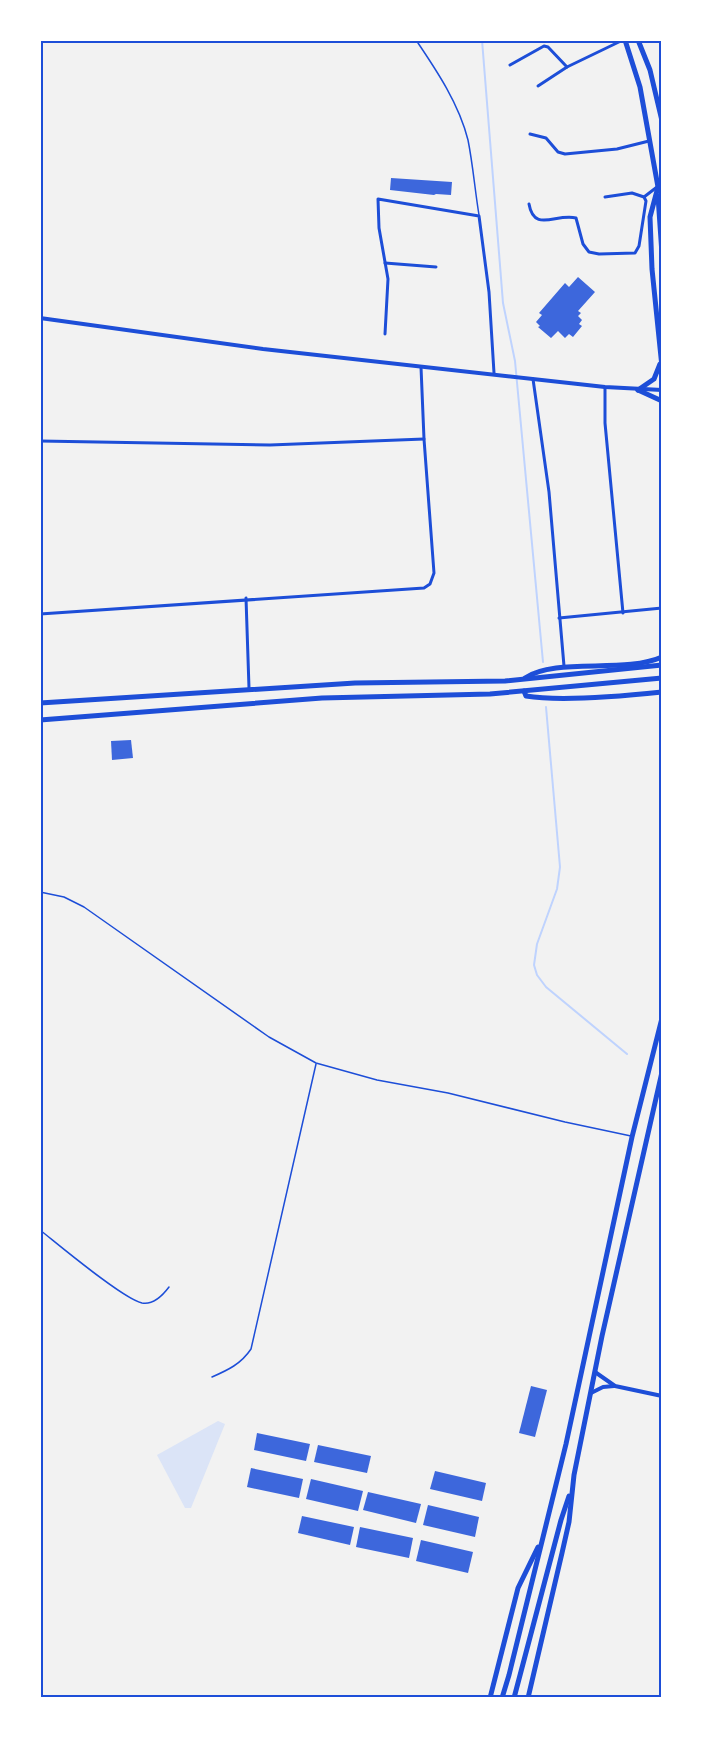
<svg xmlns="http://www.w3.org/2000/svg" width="702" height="1738" viewBox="0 0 702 1738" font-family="Quicksand,sans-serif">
	<rect width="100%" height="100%" fill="#f2f2f2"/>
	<path fill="#dbe4f7" d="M 218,1421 L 225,1424 L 191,1508 L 185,1508 L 157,1455 Z"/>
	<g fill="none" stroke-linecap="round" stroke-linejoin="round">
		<g stroke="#bfd3fe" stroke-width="2">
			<path d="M 482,40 L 503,303 L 515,361 L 543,662"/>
			<path d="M 546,707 L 560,867 L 557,889 L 537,944 L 534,965 L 537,975 L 546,987 L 627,1054"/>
		</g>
	</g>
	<g fill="#3d67dc">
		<path d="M 391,178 L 452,182 L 451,195 L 436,194 L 434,195 L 390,190 Z"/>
		<path d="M 578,277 L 595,292 L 578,311 L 581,313 L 578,316 L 582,320 L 579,324 L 582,326 L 573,337 L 569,334 L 565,338 L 558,331 L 551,338 L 538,327 L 540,326 L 536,322 L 542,315 L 539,313 L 565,283 L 569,287 Z"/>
		<path d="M 131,740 L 133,758 L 112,760 L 111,741 Z"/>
		<path d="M 531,1386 L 547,1390 L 535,1437 L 519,1433 Z"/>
		<path d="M 257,1433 L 310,1444 L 306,1461 L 254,1450 Z"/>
		<path d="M 318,1445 L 371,1456 L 367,1473 L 314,1462 Z"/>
		<path d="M 251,1468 L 303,1479 L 299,1498 L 247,1487 Z"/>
		<path d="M 435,1471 L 486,1483 L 482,1501 L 430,1489 Z"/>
		<path d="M 311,1479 L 363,1491 L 358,1511 L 306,1499 Z"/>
		<path d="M 368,1492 L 421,1504 L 416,1523 L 363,1510 Z"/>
		<path d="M 428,1505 L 479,1517 L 475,1537 L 423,1525 Z"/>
		<path d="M 302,1516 L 354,1527 L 350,1545 L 298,1533 Z"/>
		<path d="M 360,1527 L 413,1538 L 409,1558 L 356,1547 Z"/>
		<path d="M 421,1540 L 473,1552 L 468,1573 L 416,1561 Z"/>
	</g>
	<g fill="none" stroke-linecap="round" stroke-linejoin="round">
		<g stroke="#1d4ed8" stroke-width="1.5">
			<path d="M 416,40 C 437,71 459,104 468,140 C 473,165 475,191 479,215"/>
			<path d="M 40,892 L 64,897 L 84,907 L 269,1037 L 316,1063 L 377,1080 L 448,1093 L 565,1122 L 631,1136"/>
			<path d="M 40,1230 C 59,1245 123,1299 142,1303 C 153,1305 163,1295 169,1287"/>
			<path d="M 212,1377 C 228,1370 241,1364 251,1349 L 316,1064"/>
		</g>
		<g stroke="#1d4ed8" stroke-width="3">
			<path d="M 510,65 L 544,46 L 548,47 L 567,67"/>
			<path d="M 538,86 L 567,67 L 623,40"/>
			<path d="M 530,134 L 546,138 L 558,152 L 565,154 L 617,149 L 649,141"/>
			<path d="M 644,197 L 657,187"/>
			<path d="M 529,204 C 534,233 556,213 576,218 L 583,244 L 589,252 L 599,254 L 635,253 L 639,246 L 646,201 L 644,197 L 632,193 L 605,197"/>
			<path d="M 385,263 L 436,267"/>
			<path d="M 385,334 L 388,279 L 379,228 L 378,199 L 479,216 L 489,292 L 494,373"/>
			<path d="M 533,379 L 549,492 L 564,666"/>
			<path d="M 605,388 L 605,423 L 623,613"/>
			<path d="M 40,441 L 270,445 L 424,439"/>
			<path d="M 246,598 L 249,688"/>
			<path d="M 40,614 L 424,588 L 430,584 L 434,573 L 424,439 L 421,367"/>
			<path d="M 559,618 L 662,608"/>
		</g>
		<g stroke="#1d4ed8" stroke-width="4">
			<path d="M 40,318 L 263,349 L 605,387 L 662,390"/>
			<path d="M 595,1372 L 615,1386 L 662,1396"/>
			<path d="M 591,1393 L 603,1387 L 614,1386"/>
		</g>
		<g stroke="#1d4ed8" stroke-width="5">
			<path d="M 625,40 L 640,87 L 658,187 L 650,217 L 652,269 L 662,367"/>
			<path d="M 638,40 L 650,70 L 662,121"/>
			<path d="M 658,196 L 662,254"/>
			<path d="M 638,390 L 654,379 L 660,364"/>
			<path d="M 638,390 L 662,401"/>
			<path d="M 525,678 C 556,657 624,674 662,657"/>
			<path d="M 524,691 L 526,696 C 562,702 624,696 662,692"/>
			<path d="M 40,703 L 355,683 L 505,681 L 662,665"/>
			<path d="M 40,720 L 322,698 L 490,694 L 662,678"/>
			<path d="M 662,982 L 662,995"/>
			<path d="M 490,1698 L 518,1588 L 538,1547"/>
			<path d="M 502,1698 L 509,1675 L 566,1444 L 632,1137 L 662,1018"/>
			<path d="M 514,1698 L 561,1520 L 569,1496"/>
			<path d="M 528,1698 L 562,1553 L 569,1522 L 574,1475 L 602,1336 L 662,1072"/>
		</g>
	</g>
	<rect width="702" height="1738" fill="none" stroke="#ffffff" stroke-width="84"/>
	<rect x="42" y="42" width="618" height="1654" fill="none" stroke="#1d4ed8" stroke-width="2"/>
</svg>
